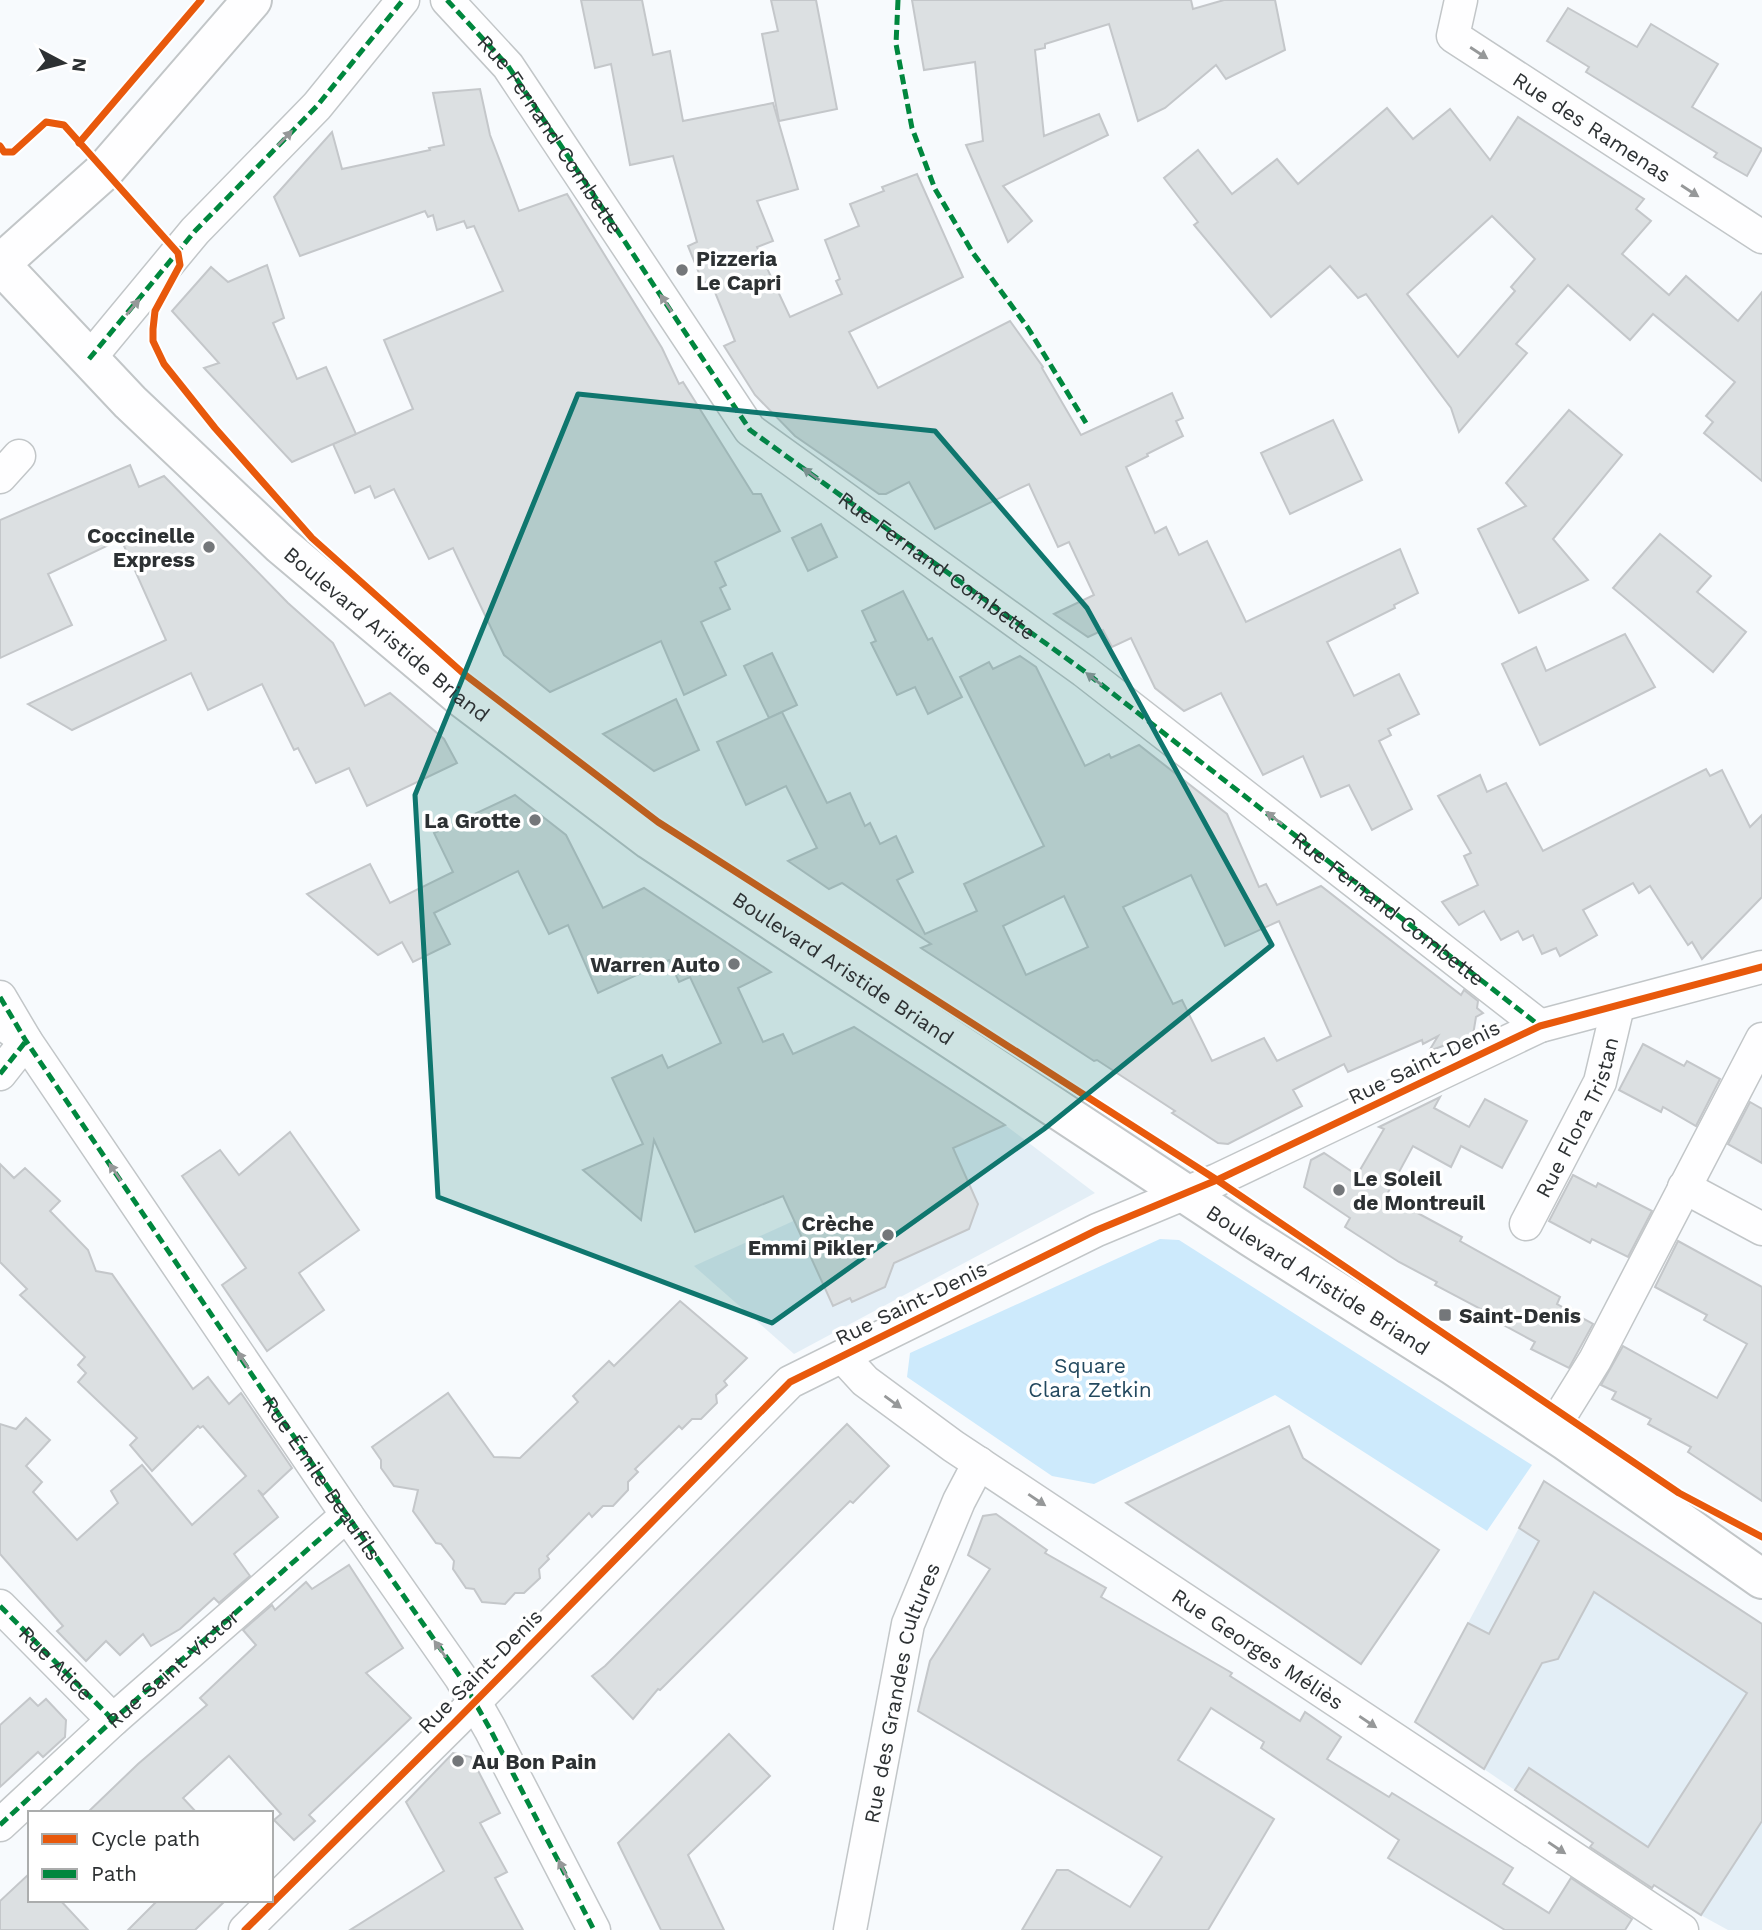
<svg xmlns="http://www.w3.org/2000/svg" width="1762" height="1930" viewBox="0 0 1762 1930" font-family="'Work Sans',sans-serif">
	<rect width="100%" height="100%" fill="#f7fafd"/>
	<g fill="#e3eef6">
		<path d="M 1005,1125 L 1095,1193 L 794,1354 L 694,1266 Z"/>
		<path d="M 1544,1481 L 1762,1624 L 1762,1930 L 1728,1930 L 1686,1907 L 1415,1722 Z"/>
	</g>
	<path fill="#cdeafc" d="M 1160,1239 L 1179,1240 L 1532,1465 L 1487,1531 L 1275,1395 L 1094,1484 L 1052,1476 L 907,1377 L 910,1353 Z"/>
	<g fill="#dce0e2" stroke="#c4c7ca" stroke-width="2" fill-rule="evenodd">
		<path d="M 581,0 L 642,0 L 653,55 L 670,51 L 683,121 L 773,103 L 798,189 L 757,201 L 773,241 L 757,247 L 790,317 L 842,294 L 836,281 L 840,279 L 825,240 L 859,226 L 850,204 L 884,191 L 882,187 L 917,174 L 963,277 L 849,332 L 878,388 L 1010,321 L 1043,367 L 1042,368 L 1081,435 L 1172,393 L 1183,418 L 1176,421 L 1183,436 L 1147,454 L 1148,456 L 1126,467 L 1155,533 L 1166,527 L 1179,555 L 1207,541 L 1246,622 L 1400,549 L 1418,593 L 1394,605 L 1395,608 L 1327,642 L 1354,696 L 1399,674 L 1419,714 L 1388,729 L 1391,735 L 1379,741 L 1412,809 L 1372,830 L 1349,785 L 1321,797 L 1303,756 L 1263,775 L 1221,693 L 1184,711 L 1155,688 L 1131,638 L 1112,647 L 1103,630 L 1088,637 L 1054,614 L 1094,595 L 1069,542 L 1058,547 L 1029,484 L 935,529 L 909,482 L 886,494 L 879,494 L 795,436 L 755,395 L 724,346 L 735,341 L 710,280 L 703,283 L 688,246 L 697,242 L 673,156 L 630,165 L 611,64 L 595,68 Z"/>
		<path d="M 771,0 L 816,0 L 837,109 L 779,121 L 762,34 L 778,31 Z"/>
		<path d="M 912,0 L 1191,0 L 1193,9 L 1224,0 L 1275,0 L 1285,50 L 1226,79 L 1216,65 L 1165,108 L 1138,121 L 1109,24 L 1045,44 L 1045,48 L 1035,50 L 1044,136 L 1099,114 L 1108,135 L 1003,186 L 1032,221 L 1008,242 L 966,145 L 983,141 L 975,62 L 924,70 Z"/>
		<path d="M 1568,8 L 1637,47 L 1651,24 L 1718,64 L 1692,107 L 1762,149 L 1747,176 L 1714,157 L 1717,153 L 1586,72 L 1589,67 L 1547,41 Z"/>
		<path d="M 480,89 L 490,135 L 519,211 L 567,194 L 662,348 L 679,384 L 683,382 L 753,494 L 761,494 L 780,531 L 715,562 L 726,585 L 720,588 L 730,609 L 701,622 L 726,675 L 684,695 L 661,641 L 550,692 L 504,655 L 453,548 L 429,559 L 394,489 L 375,498 L 370,486 L 355,493 L 333,444 L 413,409 L 384,340 L 503,291 L 474,226 L 467,228 L 464,221 L 437,230 L 433,215 L 428,217 L 425,211 L 300,256 L 274,197 L 332,132 L 342,169 L 430,150 L 429,148 L 444,145 L 433,93 Z"/>
		<path d="M 1387,108 L 1413,139 L 1450,109 L 1490,160 L 1518,117 L 1644,199 L 1636,209 L 1651,221 L 1622,254 L 1669,295 L 1686,276 L 1738,321 L 1762,292 L 1762,481 L 1704,433 L 1713,422 L 1706,416 L 1735,382 L 1653,314 L 1630,340 L 1568,285 L 1516,344 L 1527,353 L 1459,432 L 1451,408 L 1366,294 L 1358,298 L 1330,266 L 1271,317 L 1194,225 L 1198,222 L 1164,178 L 1198,150 L 1232,194 L 1277,159 L 1298,184 ZM 1492,216 L 1535,259 L 1511,287 L 1515,291 L 1458,357 L 1407,294 Z"/>
		<path d="M 267,265 L 284,318 L 273,323 L 297,379 L 326,367 L 356,434 L 292,462 L 204,368 L 219,363 L 172,311 L 211,267 L 228,282 Z"/>
		<path d="M 1569,410 L 1622,455 L 1553,539 L 1588,580 L 1519,613 L 1478,529 L 1526,506 L 1506,483 Z"/>
		<path d="M 1333,420 L 1362,480 L 1290,514 L 1261,453 Z"/>
		<path d="M 130,465 L 139,487 L 164,476 L 288,603 L 333,643 L 365,706 L 390,693 L 444,739 L 457,763 L 367,806 L 349,768 L 316,783 L 298,748 L 294,750 L 262,684 L 208,710 L 191,673 L 72,730 L 28,704 L 166,640 L 121,539 L 48,574 L 72,625 L 0,658 L 0,520 Z"/>
		<path d="M 821,524 L 837,557 L 808,571 L 792,538 Z"/>
		<path d="M 1660,534 L 1711,576 L 1697,592 L 1746,632 L 1713,672 L 1613,588 Z"/>
		<path d="M 903,591 L 928,640 L 932,638 L 962,697 L 928,714 L 915,687 L 897,695 L 871,643 L 876,641 L 862,611 Z"/>
		<path d="M 1625,634 L 1655,687 L 1540,745 L 1502,664 L 1536,647 L 1546,671 Z"/>
		<path d="M 772,653 L 797,705 L 769,718 L 744,666 Z"/>
		<path d="M 1020,656 L 1036,667 L 1085,766 L 1109,754 L 1111,758 L 1139,745 L 1227,814 L 1259,887 L 1266,884 L 1277,905 L 1321,886 L 1461,995 L 1464,990 L 1478,1001 L 1477,1008 L 1483,1013 L 1476,1017 L 1473,1035 L 1429,1051 L 1438,1036 L 1423,1044 L 1422,1040 L 1348,1072 L 1344,1064 L 1293,1090 L 1302,1106 L 1228,1144 L 1218,1143 L 1172,1113 L 1175,1111 L 1097,1060 L 1094,1061 L 921,948 L 931,944 L 842,883 L 829,889 L 788,861 L 817,848 L 786,786 L 746,805 L 717,742 L 782,712 L 827,803 L 850,793 L 865,826 L 870,823 L 880,844 L 896,836 L 913,872 L 897,880 L 925,934 L 977,911 L 964,884 L 1044,846 L 960,677 L 989,662 L 993,669 ZM 1191,875 L 1225,946 L 1279,921 L 1331,1036 L 1277,1061 L 1264,1038 L 1212,1061 L 1182,1000 L 1173,1004 L 1123,907 ZM 1064,896 L 1088,947 L 1026,975 L 1003,926 Z"/>
		<path d="M 676,699 L 699,750 L 654,771 L 603,734 Z"/>
		<path d="M 1706,769 L 1710,776 L 1722,770 L 1750,827 L 1762,815 L 1762,897 L 1702,959 L 1692,942 L 1688,945 L 1650,886 L 1639,893 L 1633,883 L 1583,910 L 1597,935 L 1560,956 L 1556,948 L 1542,954 L 1533,935 L 1523,940 L 1518,931 L 1501,940 L 1484,911 L 1459,925 L 1442,902 L 1478,885 L 1464,856 L 1471,853 L 1438,796 L 1480,775 L 1487,792 L 1506,783 L 1543,851 Z"/>
		<path d="M 515,795 L 566,835 L 603,908 L 644,888 L 771,972 L 738,988 L 763,1042 L 783,1034 L 793,1054 L 854,1027 L 1005,1125 L 953,1148 L 978,1204 L 969,1229 L 894,1263 L 885,1287 L 852,1302 L 850,1298 L 833,1306 L 783,1196 L 695,1232 L 654,1140 L 641,1220 L 583,1170 L 643,1144 L 612,1078 L 662,1055 L 668,1068 L 721,1043 L 690,977 L 679,982 L 669,960 L 598,993 L 568,925 L 549,934 L 518,871 L 434,913 L 450,944 L 413,962 L 402,942 L 378,955 L 307,894 L 370,864 L 390,903 L 453,872 L 434,833 Z"/>
		<path d="M 1643,1044 L 1684,1066 L 1687,1061 L 1720,1079 L 1696,1126 L 1663,1107 L 1661,1112 L 1619,1090 Z"/>
		<path d="M 1440,1097 L 1434,1108 L 1469,1127 L 1485,1099 L 1527,1121 L 1502,1168 L 1461,1146 L 1451,1167 L 1413,1146 L 1386,1196 L 1462,1237 L 1460,1241 L 1560,1297 L 1557,1304 L 1593,1324 L 1569,1368 L 1531,1349 L 1535,1342 L 1494,1320 L 1496,1317 L 1435,1285 L 1437,1282 L 1399,1262 L 1345,1227 L 1350,1218 L 1304,1187 L 1311,1160 L 1324,1153 L 1357,1175 L 1384,1129 L 1379,1127 Z"/>
		<path d="M 1750,1102 L 1762,1109 L 1762,1163 L 1728,1144 Z"/>
		<path d="M 290,1132 L 359,1230 L 299,1273 L 324,1310 L 267,1351 L 222,1285 L 246,1268 L 182,1176 L 220,1150 L 239,1175 Z"/>
		<path d="M 0,1164 L 14,1178 L 25,1168 L 60,1201 L 50,1211 L 88,1250 L 96,1271 L 112,1274 L 193,1389 L 208,1377 L 229,1404 L 241,1393 L 292,1468 L 263,1495 L 258,1490 L 278,1517 L 234,1554 L 250,1576 L 219,1603 L 214,1598 L 180,1629 L 151,1646 L 143,1634 L 120,1655 L 106,1641 L 86,1661 L 57,1631 L 63,1626 L 0,1554 L 0,1424 L 16,1429 L 26,1418 L 50,1440 L 26,1466 L 42,1482 L 33,1492 L 77,1540 L 118,1503 L 111,1491 L 142,1465 L 192,1525 L 246,1476 L 203,1426 L 200,1428 L 198,1426 L 152,1471 L 130,1445 L 137,1438 L 78,1382 L 86,1373 L 78,1365 L 85,1357 L 20,1295 L 27,1289 L 0,1262 Z"/>
		<path d="M 1573,1175 L 1596,1187 L 1598,1183 L 1652,1211 L 1628,1257 L 1592,1239 L 1590,1243 L 1549,1221 Z"/>
		<path d="M 1678,1241 L 1762,1287 L 1762,1501 L 1688,1452 L 1691,1447 L 1648,1424 L 1651,1419 L 1612,1399 L 1616,1392 L 1601,1385 L 1623,1346 L 1717,1398 L 1747,1344 L 1704,1320 L 1707,1315 L 1655,1287 Z"/>
		<path d="M 680,1301 L 747,1358 L 724,1381 L 727,1385 L 716,1395 L 717,1403 L 701,1419 L 692,1419 L 682,1429 L 679,1426 L 635,1469 L 638,1472 L 628,1482 L 628,1490 L 613,1506 L 603,1506 L 592,1517 L 589,1513 L 547,1556 L 549,1559 L 539,1569 L 540,1578 L 524,1593 L 515,1593 L 505,1604 L 482,1602 L 474,1589 L 466,1588 L 453,1569 L 454,1561 L 441,1544 L 436,1543 L 413,1511 L 418,1490 L 394,1486 L 381,1468 L 381,1460 L 372,1447 L 448,1393 L 494,1457 L 520,1458 L 578,1402 L 573,1396 L 609,1361 L 614,1366 Z"/>
		<path d="M 847,1424 L 889,1466 L 853,1503 L 850,1501 L 660,1690 L 658,1689 L 633,1719 L 592,1676 L 605,1666 Z"/>
		<path d="M 1289,1426 L 1303,1458 L 1439,1550 L 1361,1664 L 1126,1503 Z"/>
		<path d="M 1544,1481 L 1762,1624 L 1762,1821 L 1701,1915 L 1654,1885 L 1652,1888 L 1590,1847 L 1593,1843 L 1515,1790 L 1529,1768 L 1648,1847 L 1747,1693 L 1594,1592 L 1558,1659 L 1542,1663 L 1484,1769 L 1415,1722 L 1468,1623 L 1489,1634 L 1539,1541 L 1519,1528 Z"/>
		<path d="M 996,1514 L 1047,1550 L 1045,1553 L 1106,1588 L 1101,1597 L 1232,1673 L 1230,1676 L 1300,1721 L 1305,1712 L 1341,1737 L 1327,1759 L 1389,1797 L 1392,1793 L 1513,1868 L 1503,1884 L 1549,1913 L 1571,1878 L 1632,1919 L 1625,1930 L 1505,1930 L 1388,1858 L 1399,1840 L 1261,1748 L 1264,1742 L 1211,1708 L 1178,1760 L 1274,1819 L 1208,1930 L 1022,1930 L 1057,1870 L 1068,1870 L 1130,1907 L 1162,1857 L 918,1711 L 930,1661 L 990,1569 L 968,1555 L 983,1516 Z"/>
		<path d="M 349,1565 L 403,1648 L 366,1673 L 411,1718 L 309,1815 L 315,1821 L 294,1840 L 274,1820 L 281,1814 L 229,1756 L 183,1798 L 197,1813 L 87,1813 L 138,1764 L 207,1705 L 200,1698 L 256,1645 L 243,1630 L 272,1605 L 275,1610 L 306,1582 L 312,1589 Z"/>
		<path d="M 30,1698 L 38,1706 L 46,1699 L 66,1720 L 65,1737 L 43,1757 L 38,1752 L 0,1787 L 0,1725 Z"/>
		<path d="M 729,1734 L 770,1776 L 688,1855 L 724,1930 L 661,1930 L 618,1843 Z"/>
		<path d="M 453,1753 L 471,1757 L 500,1813 L 480,1823 L 507,1872 L 495,1878 L 523,1930 L 350,1930 L 444,1871 L 406,1802 Z"/>
		<path d="M 30,1873 L 30,1900 L 60,1900 L 88,1930 L 0,1930 L 0,1901 Z"/>
		<path d="M 158,1900 L 226,1900 L 195,1930 L 128,1930 Z"/>
	</g>
	<g fill="none" stroke-linecap="round" stroke-linejoin="round">
		<defs>
			<g id="street">
				<path d="M 447,0 L 508,66 L 750,430 L 1084,671 L 1540,1026"/>
				<path id="s1" d="M 1461,0 L 1453,36 L 1762,237"/>
				<path d="M 89,359 L 195,231 L 317,106 L 403,0"/>
				<path d="M 0,477 L 19,456"/>
				<path d="M 0,997 L 26,1041 L 347,1515 L 461,1678 L 490,1729 L 594,1930"/>
				<path d="M 0,1074 L 26,1041 L 10,1029"/>
				<path d="M 1684,1187 L 1762,1229"/>
				<path id="s2" d="M 1526,1224 L 1600,1082 L 1618,1006"/>
				<path id="s3" d="M 843,1357 L 865,1381 L 953,1446 L 1682,1930"/>
				<path d="M 1551,1431 L 1595,1360 L 1762,1039"/>
				<path d="M 0,1606 L 113,1720"/>
				<path d="M 0,1825 L 113,1720 L 347,1515"/>
				<path d="M 245,1930 L 455,1722 L 790,1382 L 1097,1230 L 1217,1180 L 1540,1026 L 1762,967"/>
				<path id="s4" d="M 850,1930 L 908,1624 L 959,1501 L 979,1463"/>
			</g>
			<path id="secondary" d="M 0,264 L 104,171 L 252,0"/>
			<g id="primary">
				<path id="s5" d="M 0,264 L 130,402 L 281,545 L 460,696 L 650,840 L 1251,1237 L 1454,1366 L 1566,1441 L 1762,1579"/>
			</g>
		</defs>
		<use href="#street" stroke="#c2c6c8" stroke-width="35"/>
		<use href="#secondary" stroke="#c2c6c8" stroke-width="42"/>
		<use href="#primary" stroke="#c2c6c8" stroke-width="42"/>
		<use href="#street" stroke="#fefeff" stroke-width="32"/>
		<use href="#secondary" stroke="#fefeff" stroke-width="38"/>
		<use href="#primary" stroke="#fefeff" stroke-width="38"/>
		<g stroke="#00873e" stroke-width="5" stroke-dasharray="10 5" stroke-linecap="butt">
			<path id="s6" d="M 447,0 L 508,66 L 750,430 L 1084,671 L 1540,1026"/>
			<path d="M 898,0 L 896,44 L 912,128 L 935,189 L 973,253 L 1028,328 L 1086,423"/>
			<path d="M 89,359 L 195,231 L 317,106 L 403,0"/>
			<path id="s7" d="M 0,997 L 26,1041 L 347,1515 L 461,1678 L 490,1729 L 594,1930"/>
			<path d="M 0,1074 L 26,1041"/>
			<path id="s8" d="M 0,1606 L 113,1720"/>
			<path id="s9" d="M 0,1825 L 113,1720 L 347,1515"/>
		</g>
		<defs>
			<g id="cycleway">
				<path d="M 79,143 L 201,0"/>
				<path d="M 0,146 L 4,152 L 13,152 L 46,122 L 64,125 L 178,253 L 180,265 L 155,311 L 153,329 L 153,341 L 164,364 L 215,428 L 312,538 L 464,674 L 658,822 L 1217,1180 L 1679,1493 L 1762,1537"/>
				<path d="M 245,1930 L 455,1722 L 790,1382 L 1097,1230 L 1217,1180 L 1540,1026 L 1762,967"/>
			</g>
		</defs>
		<use href="#cycleway" stroke="#fff" stroke-width="11"/>
		<use href="#cycleway" stroke="#e8590c" stroke-width="7"/>
	</g>
	<defs><path id="oneway-solid" d="M-6-.8H1V-3.2L6.5 0L1 3.2V.8H-6Z" transform="scale(1.75)"/></defs>
	<g fill="#969899">
		<use href="#oneway-solid" transform="translate(1479 53) rotate(33)"/>
		<use href="#oneway-solid" transform="translate(285 138) rotate(-46)"/>
		<use href="#oneway-solid" transform="translate(1690 191) rotate(33)"/>
		<use href="#oneway-solid" transform="translate(666 303) rotate(-124)"/>
		<use href="#oneway-solid" transform="translate(133 307) rotate(-50)"/>
		<use href="#oneway-solid" transform="translate(811 474) rotate(-144)"/>
		<use href="#oneway-solid" transform="translate(1094 679) rotate(-142)"/>
		<use href="#oneway-solid" transform="translate(1274 818) rotate(-142)"/>
		<use href="#oneway-solid" transform="translate(115 1172) rotate(-124)"/>
		<use href="#oneway-solid" transform="translate(243 1360) rotate(-124)"/>
		<use href="#oneway-solid" transform="translate(893 1402) rotate(36)"/>
		<use href="#oneway-solid" transform="translate(1037 1500) rotate(34)"/>
		<use href="#oneway-solid" transform="translate(440 1649) rotate(-125)"/>
		<use href="#oneway-solid" transform="translate(1368 1722) rotate(34)"/>
		<use href="#oneway-solid" transform="translate(1557 1848) rotate(34)"/>
		<use href="#oneway-solid" transform="translate(563 1869) rotate(-117)"/>
	</g>
	<path fill="#0f766e" fill-opacity="0.2" stroke="#0f766e" stroke-width="5" stroke-linejoin="round" d="M 578,394 L 935,431 L 1087,608 L 1272,945 L 1044,1129 L 772,1323 L 438,1197 L 415,795 Z"/>
	<g fill="#74777a" stroke="#fff" stroke-width="2.5">
		<circle cx="682" cy="270" r="7"/>
		<circle cx="209" cy="547" r="7"/>
		<circle cx="535" cy="820" r="7"/>
		<circle cx="734" cy="964" r="7"/>
		<circle cx="1339" cy="1190" r="7"/>
		<circle cx="888" cy="1235" r="7"/>
		<rect x="1438" y="1308" width="14" height="14" rx="3.5"/>
		<circle cx="458" cy="1761" r="7"/>
	</g>
	<g text-anchor="middle" dominant-baseline="central" stroke-width="7" stroke-linejoin="round" paint-order="stroke">
		<g font-size="21" fill="#2d3133" stroke="#fff">
			<text stroke="none"><textPath href="#s1" startOffset="203">Rue des Ramenas</textPath></text>
			<text stroke="none"><textPath href="#s6" startOffset="170">Rue Fernand Combette</textPath></text>
			<text stroke="none"><textPath href="#s6" startOffset="758">Rue Fernand Combette</textPath></text>
			<text stroke="none"><textPath href="#s5" startOffset="536">Boulevard Aristide Briand</textPath></text>
			<text stroke="none"><textPath href="#s6" startOffset="1325">Rue Fernand Combette</textPath></text>
			<text stroke="none"><textPath href="#s5" startOffset="1102">Boulevard Aristide Briand</textPath></text>
			<text transform="translate(1424 1062) rotate(-26)">Rue Saint-Denis</text>
			<text stroke="none"><textPath href="#s2" startOffset="119">Rue Flora Tristan</textPath></text>
			<text stroke="none"><textPath href="#s5" startOffset="1670">Boulevard Aristide Briand</textPath></text>
			<text transform="translate(911 1303) rotate(-26)">Rue Saint-Denis</text>
			<text stroke="none"><textPath href="#s7" startOffset="579">Rue Émile Beaufils</textPath></text>
			<text stroke="none"><textPath href="#s3" startOffset="508">Rue Georges Méliès</textPath></text>
			<text stroke="none"><textPath href="#s8" startOffset="80">Rue Alice</textPath></text>
			<text stroke="none"><textPath href="#s9" startOffset="233">Rue Saint-Victor</textPath></text>
			<text transform="translate(480 1671) rotate(-45)">Rue Saint-Denis</text>
			<text stroke="none"><textPath href="#s4" startOffset="243">Rue des Grandes Cultures</textPath></text>
		</g>
		<g font-size="21" font-weight="bold" fill="#2d3133" stroke="#fff" text-anchor="start">
			<text x="696" y="258">Pizzeria<tspan x="696" dy="24">Le Capri</tspan></text>
			<text x="195" y="535" text-anchor="end">Coccinelle<tspan x="195" dy="24">Express</tspan></text>
			<text x="521" y="820" text-anchor="end">La Grotte</text>
			<text x="720" y="964" text-anchor="end">Warren Auto</text>
			<text x="1353" y="1178">Le Soleil<tspan x="1353" dy="24">de Montreuil</tspan></text>
			<text x="874" y="1223" text-anchor="end">Crèche<tspan x="874" dy="24">Emmi Pikler</tspan></text>
			<text x="1459" y="1315">Saint-Denis</text>
			<text x="472" y="1761">Au Bon Pain</text>
		</g>
		<g font-size="21" fill="#23495f" stroke="#fff">
			<text x="1090" y="1365">Square<tspan x="1090" dy="24">Clara Zetkin</tspan></text>
		</g>
	</g>
	<rect x="28" y="1811" width="245" height="91" fill="#ffffff" stroke="#abadad" stroke-width="2"/>
	<rect x="42" y="1834" width="35" height="10" fill="#e8590c" stroke="#abadad" stroke-width="2"/>
	<text x="91" y="1846" font-size="21" fill="#2d3133">Cycle path</text>
	<rect x="42" y="1869" width="35" height="10" fill="#00873e" stroke="#abadad" stroke-width="2"/>
	<text x="91" y="1881" font-size="21" fill="#2d3133">Path</text>
	<g transform="translate(63 63) rotate(97)" stroke="#ffffff" stroke-width="5" paint-order="stroke">
	<path d="M0-5L12 26L0 18L-12 26Z" fill="#2d3133"/>
	<text y="-10" font-size="19" font-weight="bold" text-anchor="middle" fill="#2d3133">N</text>
	</g>
</svg>
